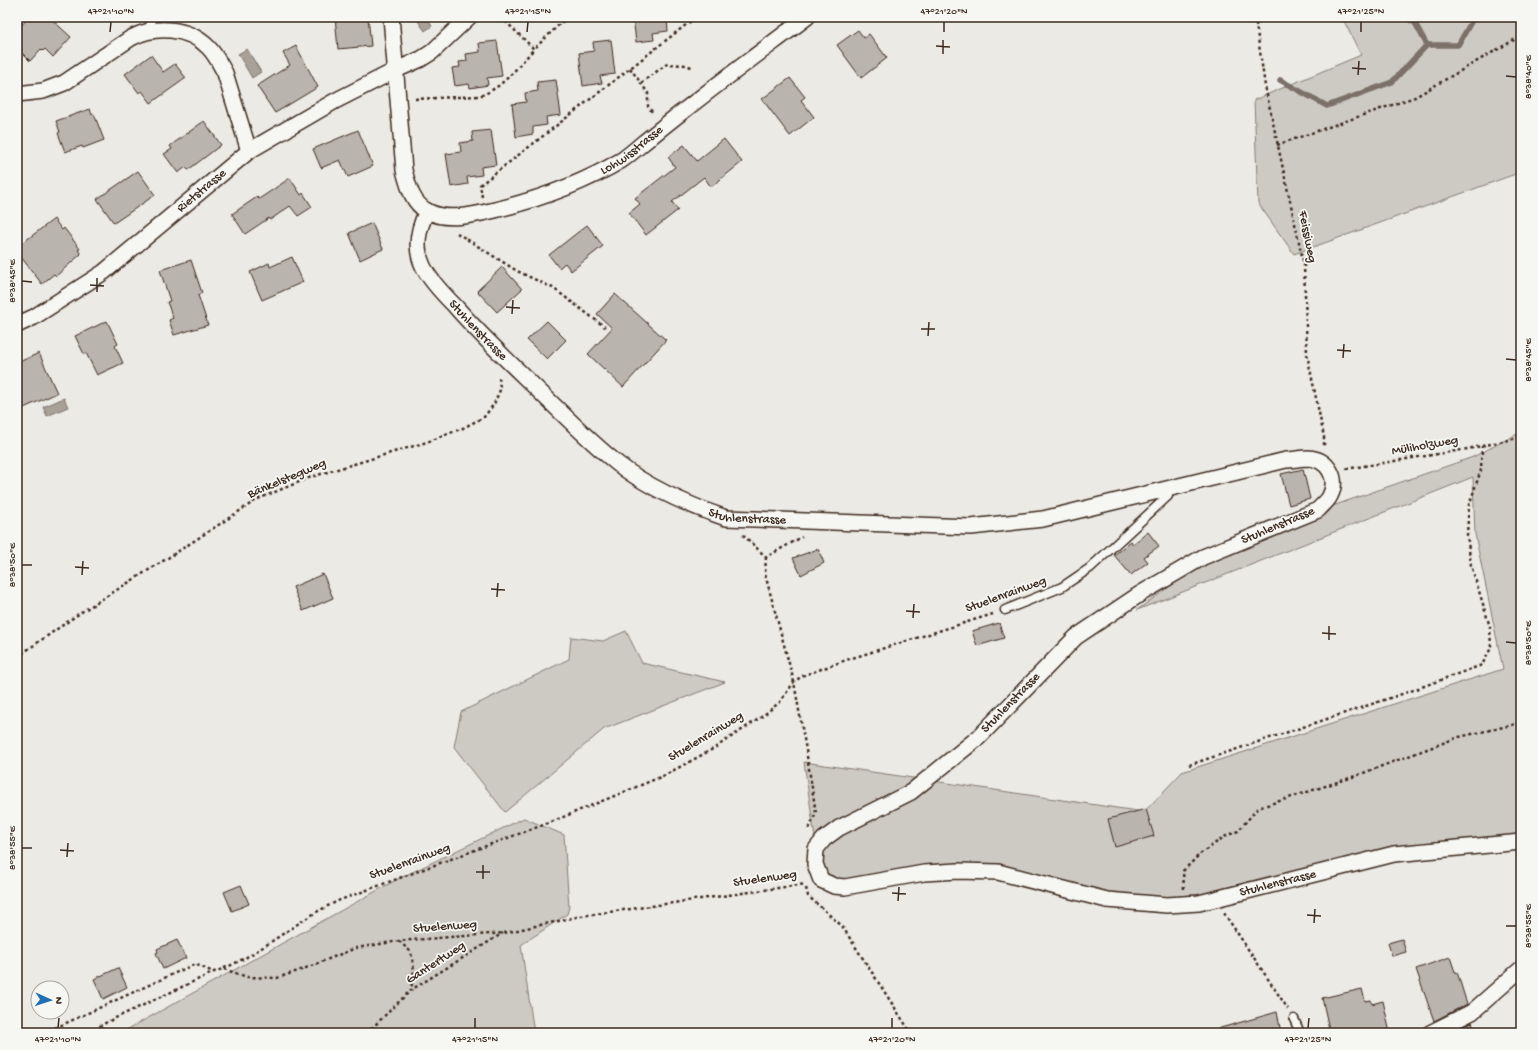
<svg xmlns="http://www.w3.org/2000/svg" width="1538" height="1050" viewBox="0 0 1538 1050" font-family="'Gochi Hand',sans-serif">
	<rect width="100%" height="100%" fill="#ebeae5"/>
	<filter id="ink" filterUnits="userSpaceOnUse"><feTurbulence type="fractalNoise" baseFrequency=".025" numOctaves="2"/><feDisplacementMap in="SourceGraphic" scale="8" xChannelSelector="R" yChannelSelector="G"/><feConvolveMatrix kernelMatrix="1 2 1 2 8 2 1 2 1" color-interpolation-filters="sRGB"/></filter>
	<g filter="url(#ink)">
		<g fill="#cdcac4" stroke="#847a71">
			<path d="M 1342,17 L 1521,17 L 1521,172 L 1294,254 L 1258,203 L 1254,100 L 1361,55 Z"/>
			<path d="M 1521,432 L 1521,842 L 1394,854 L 1167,905 L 998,872 L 876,881 L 821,880 L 804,762 L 1144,812 L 1182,772 L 1503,669 L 1475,534 L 1473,477 L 1137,610 L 1239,537 L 1261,531 L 1473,457 Z"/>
			<path d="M 626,631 L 642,663 L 725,682 L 604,729 L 505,812 L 454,747 L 461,712 L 569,659 L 571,637 L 603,641 Z"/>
			<path d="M 524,818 L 564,835 L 569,907 L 567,914 L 521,945 L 534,1033 L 121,1033 L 396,880 Z"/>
		</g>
		<g fill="#a8a198" stroke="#7c7167">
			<path d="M 415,17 L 426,17 L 432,26 L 425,31 Z"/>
			<path d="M 247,49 L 261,72 L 252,78 L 238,54 Z"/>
			<path d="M 64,398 L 68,407 L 47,416 L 43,407 Z"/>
		</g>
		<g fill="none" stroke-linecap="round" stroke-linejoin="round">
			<g stroke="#7c7167" stroke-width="5.5">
				<path d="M 1405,17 L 1415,23 L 1427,45 L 1458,45 L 1474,17"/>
				<path d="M 1280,80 L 1327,106 L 1392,82 L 1427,45"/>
			</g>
		</g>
		<g fill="#bab4ae" stroke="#3b2a1e">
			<path d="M 29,17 L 49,17 L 71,37 L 53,57 L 45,49 L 43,51 L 41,49 L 30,61 L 17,48 L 17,30 Z"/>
			<path d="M 335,17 L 368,17 L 371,46 L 338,49 Z"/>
			<path d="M 633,17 L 667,17 L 668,31 L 653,33 L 654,40 L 636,42 Z"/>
			<path d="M 858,30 L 864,38 L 869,34 L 887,58 L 861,78 L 837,45 Z"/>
			<path d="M 611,40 L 615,74 L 600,76 L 602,83 L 583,86 L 579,53 L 594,51 L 593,42 Z"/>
			<path d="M 497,41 L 502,76 L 487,78 L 488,85 L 470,88 L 469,84 L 455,86 L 452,68 L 460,67 L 459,62 L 467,61 L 466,54 L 480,52 L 479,43 Z"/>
			<path d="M 296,46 L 318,87 L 275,113 L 257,86 L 290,65 L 283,53 Z"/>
			<path d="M 151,55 L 163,72 L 175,64 L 186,78 L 151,103 L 142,91 L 139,93 L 125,74 Z"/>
			<path d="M 790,78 L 805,97 L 801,100 L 814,117 L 790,136 L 762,99 Z"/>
			<path d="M 556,80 L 561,115 L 546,117 L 547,125 L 533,127 L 533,134 L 516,137 L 512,104 L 526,102 L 525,93 L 538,91 L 537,82 Z"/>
			<path d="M 90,109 L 92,115 L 94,114 L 104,140 L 83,148 L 82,146 L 65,152 L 58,133 L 60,132 L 56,121 Z"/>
			<path d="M 204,121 L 221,145 L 188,170 L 186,167 L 178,173 L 164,154 L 172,149 L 170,146 Z"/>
			<path d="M 358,130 L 373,166 L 348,177 L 340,160 L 321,168 L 313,149 Z"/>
			<path d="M 491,130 L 496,165 L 481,167 L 482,175 L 467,177 L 468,184 L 451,187 L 446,154 L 461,152 L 460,143 L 473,141 L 472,132 Z"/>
			<path d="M 724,139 L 742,162 L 711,187 L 704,177 L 672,202 L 678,210 L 646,235 L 629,213 L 640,204 L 635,198 L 675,167 L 668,157 L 684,145 L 697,161 Z"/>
			<path d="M 138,171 L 155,195 L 114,223 L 97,199 Z"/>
			<path d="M 290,178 L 301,195 L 303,193 L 312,207 L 298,216 L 290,206 L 270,220 L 269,218 L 245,234 L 232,214 L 257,197 L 259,199 Z"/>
			<path d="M 54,219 L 62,230 L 64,228 L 80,249 L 78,250 L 81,254 L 56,276 L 54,274 L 42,284 L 17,252 L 17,247 Z"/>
			<path d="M 372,223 L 383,249 L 360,260 L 349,233 Z"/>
			<path d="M 587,225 L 603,246 L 571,271 L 565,263 L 559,268 L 549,255 Z"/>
			<path d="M 292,257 L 303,282 L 262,300 L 250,272 L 269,263 L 270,267 Z"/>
			<path d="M 191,260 L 202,293 L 198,295 L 208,325 L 174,335 L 169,320 L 173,318 L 167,302 L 170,301 L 160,270 Z"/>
			<path d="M 502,267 L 522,289 L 497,312 L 477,291 Z"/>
			<path d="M 615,294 L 666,340 L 623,387 L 588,354 L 612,328 L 597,314 Z"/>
			<path d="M 107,321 L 118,344 L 115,346 L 123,363 L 97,375 L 86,353 L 84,354 L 75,336 Z"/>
			<path d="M 547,321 L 566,340 L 547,359 L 527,340 Z"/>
			<path d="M 39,353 L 57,393 L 17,411 L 17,363 Z"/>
			<path d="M 1303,469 L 1310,499 L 1289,505 L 1281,474 Z"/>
			<path d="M 1148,532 L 1159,546 L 1144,557 L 1148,562 L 1131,575 L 1114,555 L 1131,541 L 1133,544 Z"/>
			<path d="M 818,549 L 824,563 L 801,575 L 793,558 Z"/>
			<path d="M 323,574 L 333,598 L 303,611 L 293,587 Z"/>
			<path d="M 999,623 L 1004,638 L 977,646 L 972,631 Z"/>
			<path d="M 1146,809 L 1154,836 L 1115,847 L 1108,819 Z"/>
			<path d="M 241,885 L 249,904 L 232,911 L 224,892 Z"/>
			<path d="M 1402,939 L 1406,952 L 1392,956 L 1388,943 Z"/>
			<path d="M 177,940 L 186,958 L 163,969 L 156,953 L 158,952 L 157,949 Z"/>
			<path d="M 1450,957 L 1455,972 L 1457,972 L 1467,1004 L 1434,1021 L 1416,969 Z"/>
			<path d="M 118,968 L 127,987 L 103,999 L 94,979 Z"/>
			<path d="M 1362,989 L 1365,1001 L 1371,1000 L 1372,1004 L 1383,1001 L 1390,1033 L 1330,1033 L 1322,998 Z"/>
			<path d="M 1277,1012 L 1281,1033 L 1217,1033 L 1217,1029 Z"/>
			<path d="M 1472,1022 L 1476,1033 L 1450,1033 Z"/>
		</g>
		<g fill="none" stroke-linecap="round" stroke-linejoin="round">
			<defs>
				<g id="service">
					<path d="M 149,31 L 152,17"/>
					<path d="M 1005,610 L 1062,587 L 1090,568 L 1168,496 L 1168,489"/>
					<path d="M 1294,1019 L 1300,1033"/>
				</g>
				<g id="minor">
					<path id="s1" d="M 391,17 L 404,170 C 408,185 412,203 427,211 C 447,222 474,215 495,210 C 540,199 582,184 622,160 C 629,155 636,149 643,143 C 657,132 671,120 686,109 C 725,78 766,48 807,17"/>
					<path d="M 17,94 L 43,91 L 64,83 L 131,38 C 155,25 188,27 208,47 C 216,55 220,64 225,73 L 249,151"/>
					<path id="s2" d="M 427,211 C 418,229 414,247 423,266 C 429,279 445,296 455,306 C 480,335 508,361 536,388 C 562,413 590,442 618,464 C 650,489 688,505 726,518 L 971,527 L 1043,519 L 1286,460 C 1293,460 1301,458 1308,458 C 1328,459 1339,478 1330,496 C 1328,501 1322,505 1318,510 L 1203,557 L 1140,594 L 1076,637 L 979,737 L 911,792 L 839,828 L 824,839 L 816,849 L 815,864 L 821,880 L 834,886 L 845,887 L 924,873 L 958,871 L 998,872 L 1107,900 L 1167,905 L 1199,903 L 1394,854 L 1521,842"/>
					<path id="s3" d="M 17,325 L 34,317 L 104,272 L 249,151 L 335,101 L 396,70 L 421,59 L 432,52 L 469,17"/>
					<path d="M 1430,1033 L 1472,1012 L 1521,969"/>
				</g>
			</defs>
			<use href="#service" stroke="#3b2a1e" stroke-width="11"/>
			<use href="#minor" stroke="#3b2a1e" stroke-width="18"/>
			<g stroke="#3b2a1e" stroke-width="2.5" stroke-dasharray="3 3" stroke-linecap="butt">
				<path d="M 501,17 L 534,49 L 567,17"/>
				<path d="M 1255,17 L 1265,86 L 1304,265 L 1307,354 L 1324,437 L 1324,446"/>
				<path d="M 630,68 L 648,93 L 648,107 L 654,114"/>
				<path d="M 641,83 L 667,64 L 686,65 L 694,68"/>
				<path d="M 415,99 L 479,96 C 502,89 518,66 534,49"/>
				<path d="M 1277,145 L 1415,97 L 1521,36"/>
				<path d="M 482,197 L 480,185 L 696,17"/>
				<path d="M 457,233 L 517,271 L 553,288 L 605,327"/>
				<path d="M 1346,469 L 1468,449 L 1513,439 L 1521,435"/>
				<path d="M 743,535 L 766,557 L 802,537"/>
				<path d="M 766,557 L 765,574 L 794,682 L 806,750 L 816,813 L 809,829"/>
				<path d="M 17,657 L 83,611 L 171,556 L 258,499 L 311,477 L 427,442 L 463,428 L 484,417 L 494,404 L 500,390 L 499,376"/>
				<path d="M 1189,765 L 1405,693 L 1482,665 L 1491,648 L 1490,627 L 1471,565 L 1467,534 L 1469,505 L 1481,470 L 1482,446"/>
				<path d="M 806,888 L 808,896 L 842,926 L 911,1033"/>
				<path d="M 1184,889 L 1183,871 L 1200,854 L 1224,837 L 1238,831 L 1258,808 L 1350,778 L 1459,737 L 1521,723"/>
				<path d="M 1224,913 L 1288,1009"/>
				<path d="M 399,941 L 411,952 L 414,970 L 411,990"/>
				<path d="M 224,969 L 247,977 L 277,978 L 301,970 L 356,948 L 399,941 L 504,933 L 581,916 L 806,884"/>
				<path d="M 44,1033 L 195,964 L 213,972"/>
				<path d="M 89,1033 L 107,1022 L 214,972 C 250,960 283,932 315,913 C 323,908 332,904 340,900 L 551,822 L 663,776 L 713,749 L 760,718 L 780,702 L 794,682 L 802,676 L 846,660 L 993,614"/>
				<path d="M 367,1033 L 411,990 L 503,933"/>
			</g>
			<use href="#service" stroke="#f6f6f2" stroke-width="8"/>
			<use href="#minor" stroke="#f6f6f2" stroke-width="15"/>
		</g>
	</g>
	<path fill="none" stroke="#3b2a1e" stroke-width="1.5" d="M 110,32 L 111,22M 527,32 L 528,22M 944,32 L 944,22M 1361,32 L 1361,22M 936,46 L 950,47M 943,54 L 943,40M 1352,68 L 1366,69M 1358,75 L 1359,61M 1506,76 L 1516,77M 22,281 L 32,282M 90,285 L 104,286M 97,292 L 97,278M 506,307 L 520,308M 512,314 L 513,300M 921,329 L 935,329M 928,336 L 929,322M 1337,350 L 1351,351M 1343,358 L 1344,344M 1506,359 L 1516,360M 22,565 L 32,565M 75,567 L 89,568M 82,575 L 83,561M 491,589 L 505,590M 497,597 L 498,583M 906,611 L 920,612M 913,618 L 914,604M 1322,633 L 1336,634M 1329,640 L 1329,626M 1506,642 L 1516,643M 22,848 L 32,848M 60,850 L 74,851M 67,857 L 68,843M 476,872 L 490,872M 483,879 L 483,865M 892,893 L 906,894M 898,901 L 899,887M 1307,915 L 1321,916M 1314,923 L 1315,909M 1506,926 L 1516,926M 58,1028 L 59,1018M 475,1028 L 475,1018M 892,1028 L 892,1018M 1308,1028 L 1309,1018"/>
	<g text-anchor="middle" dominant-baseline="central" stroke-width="3.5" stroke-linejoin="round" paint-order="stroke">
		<g font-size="13" fill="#3b2a1e" stroke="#f6f6f2">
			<text stroke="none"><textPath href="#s1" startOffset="422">Lohwisstrasse</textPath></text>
			<text stroke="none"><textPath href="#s3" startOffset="229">Rietstrasse</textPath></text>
			<text transform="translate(1307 237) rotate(79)">Feissiweg</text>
			<text stroke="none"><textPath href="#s2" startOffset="142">Stuhlenstrasse</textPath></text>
			<text transform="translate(1425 446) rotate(-10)">Müliholzweg</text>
			<text transform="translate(287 479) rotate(-23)">Bänkelstegweg</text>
			<text stroke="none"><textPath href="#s2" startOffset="478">Stuhlenstrasse</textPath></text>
			<text transform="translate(1278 526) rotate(-23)">Stuhlenstrasse</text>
			<text transform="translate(1006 595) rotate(-20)">Stuelenrainweg</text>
			<text transform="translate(1011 703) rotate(-46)">Stuhlenstrasse</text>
			<text transform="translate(706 737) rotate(-31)">Stuelenrainweg</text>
			<text transform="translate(410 862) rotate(-20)">Stuelenrainweg</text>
			<text transform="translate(765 879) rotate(-8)">Stuelenweg</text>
			<text stroke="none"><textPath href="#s2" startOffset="2229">Stuhlenstrasse</textPath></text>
			<text transform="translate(445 927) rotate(-4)">Stuelenweg</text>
			<text transform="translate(436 963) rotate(-33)">Gantertweg</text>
		</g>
	</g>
	<rect width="1538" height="1050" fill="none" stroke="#f6f6f2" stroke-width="44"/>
	<g transform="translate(50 1000) rotate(93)"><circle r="19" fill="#f6f6f2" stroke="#aba49d"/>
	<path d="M0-3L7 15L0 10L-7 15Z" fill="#1f6fb2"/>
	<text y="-6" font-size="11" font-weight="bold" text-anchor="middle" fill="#3b2a1e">N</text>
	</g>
	<rect x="22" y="22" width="1494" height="1006" fill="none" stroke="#3b2a1e" stroke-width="1.5"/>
	<g font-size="10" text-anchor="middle" fill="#3b2a1e">
		<text x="111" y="14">47°21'10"N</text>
		<text x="528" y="14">47°21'15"N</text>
		<text x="944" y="14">47°21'20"N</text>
		<text x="1361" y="14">47°21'25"N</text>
		<text transform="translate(1527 77) rotate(-90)" y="4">8°38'40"E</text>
		<text transform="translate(11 281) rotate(-90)" y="4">8°38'45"E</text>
		<text transform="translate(1527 360) rotate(-90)" y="4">8°38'45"E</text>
		<text transform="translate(11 565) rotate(-90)" y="4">8°38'50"E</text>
		<text transform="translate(1527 643) rotate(-90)" y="4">8°38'50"E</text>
		<text transform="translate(11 848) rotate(-90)" y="4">8°38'55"E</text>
		<text transform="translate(1527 926) rotate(-90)" y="4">8°38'55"E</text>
		<text x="58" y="1042">47°21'10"N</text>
		<text x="475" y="1042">47°21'15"N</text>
		<text x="892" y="1042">47°21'20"N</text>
		<text x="1308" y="1042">47°21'25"N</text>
	</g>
</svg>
